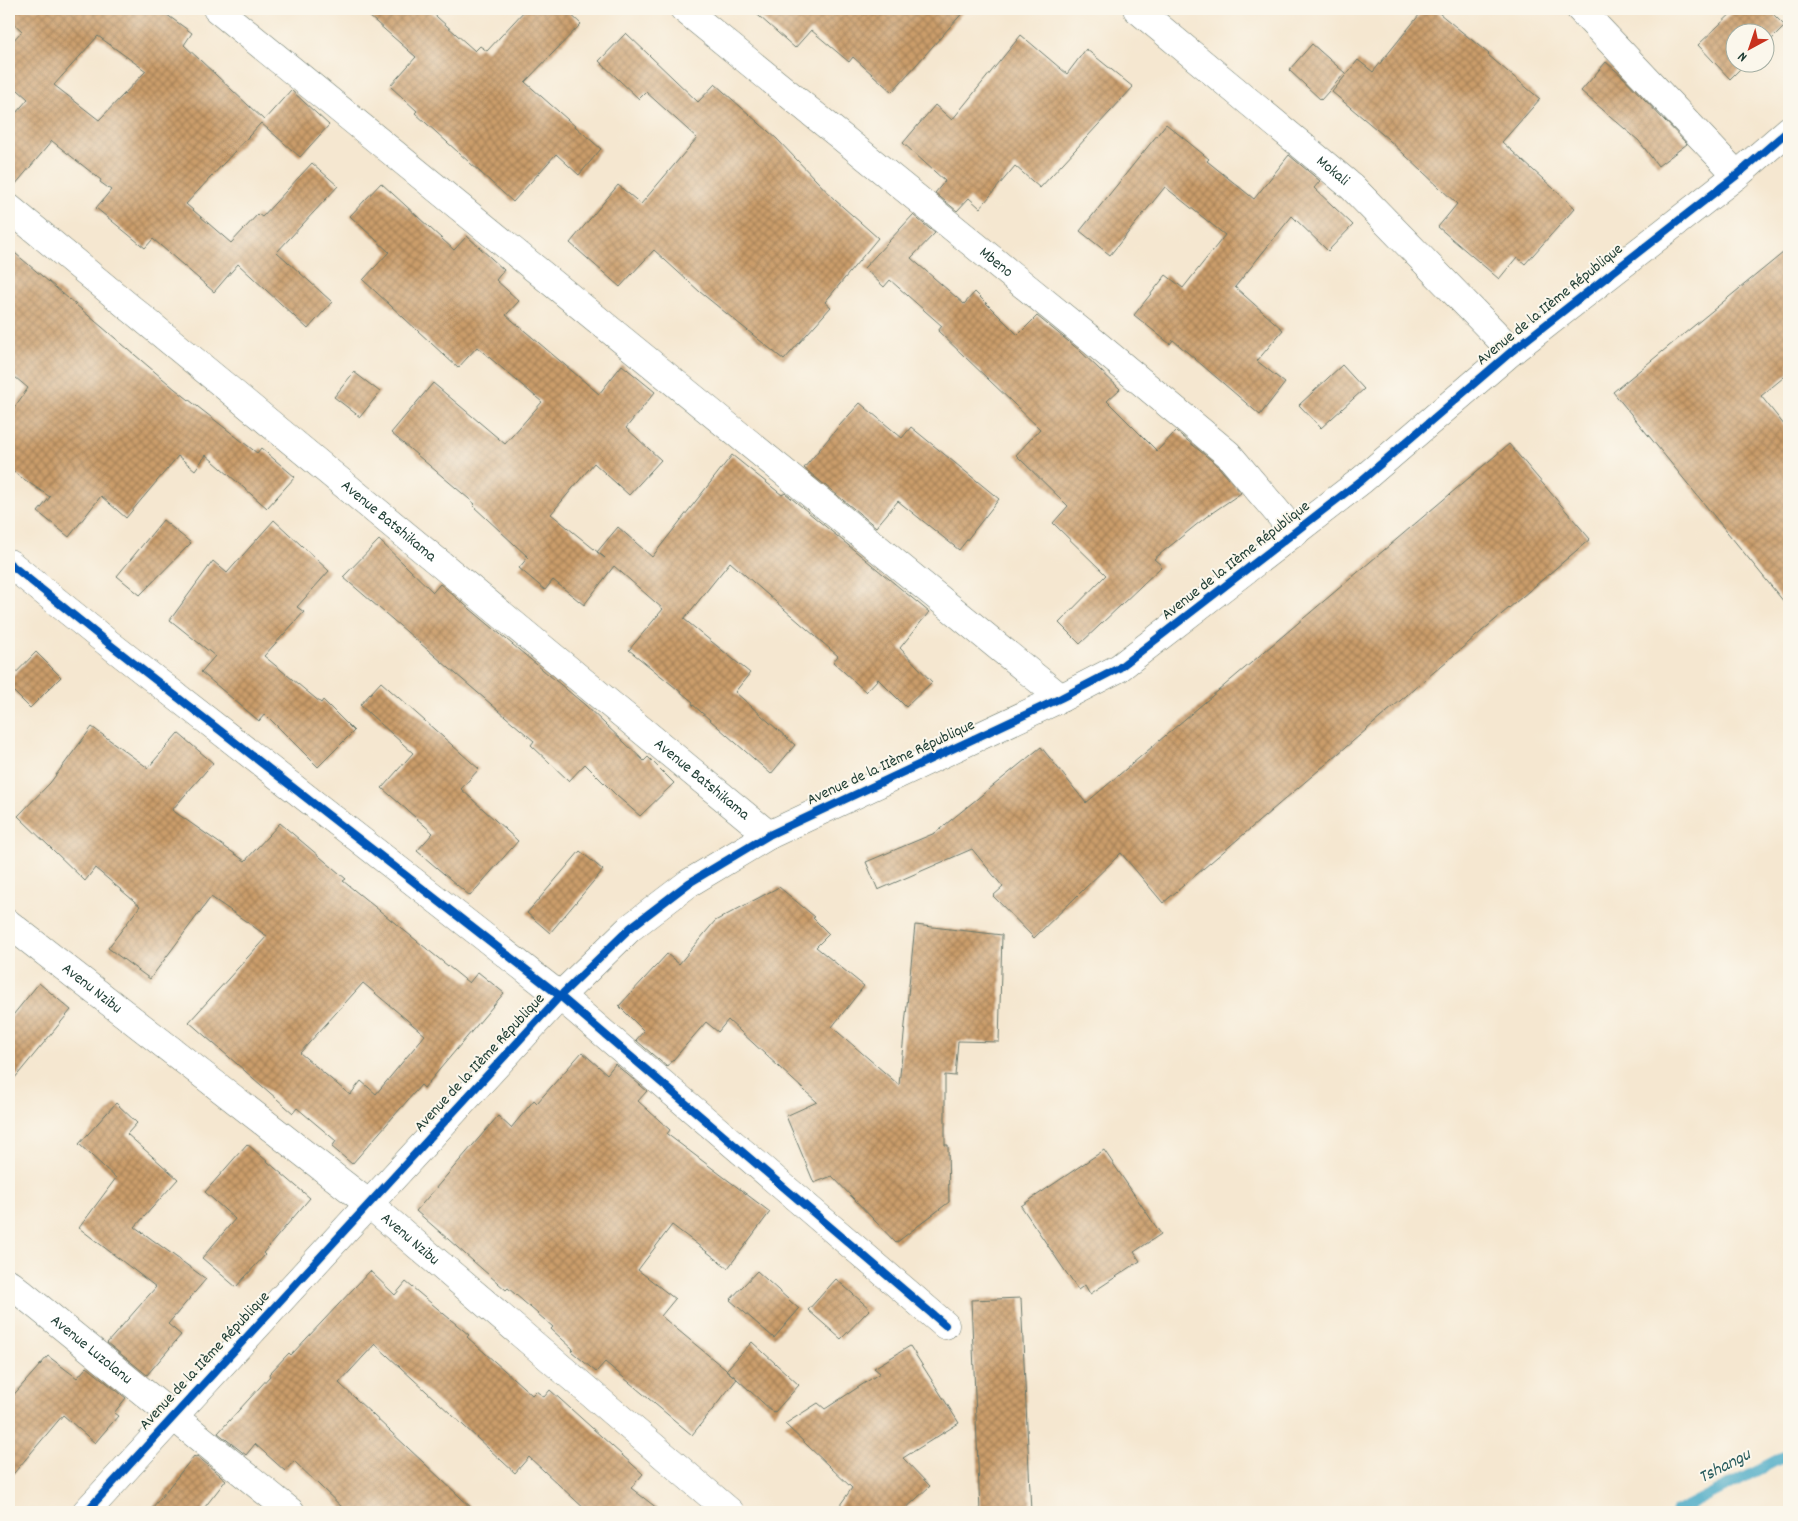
<svg xmlns="http://www.w3.org/2000/svg" width="1798" height="1521" viewBox="0 0 1798 1521" font-family="Dekko,sans-serif">
	<defs>
		<pattern id="building-cross-hatch" width="8" height="8" patternUnits="userSpaceOnUse" patternTransform="scale(1.25)"><rect width="8" height="8" fill="#cb9d6a"/><path d="M0 0l8 8M0 8l8-8" fill="none" stroke="#a48158"/></pattern>
	</defs>
	<rect width="100%" height="100%" fill="#fbf7ec"/>
	<filter id="ink" filterUnits="userSpaceOnUse"><feTurbulence type="fractalNoise" baseFrequency=".02" numOctaves="2"/><feDisplacementMap in="SourceGraphic" scale="10" xChannelSelector="R" yChannelSelector="G"/><feConvolveMatrix kernelMatrix="1 2 1 2 8 2 1 2 1" color-interpolation-filters="sRGB"/></filter>
	<filter id="wash" filterUnits="userSpaceOnUse"><feTurbulence type="fractalNoise" baseFrequency=".0096" numOctaves="4" result="noise"/><feDisplacementMap in="SourceGraphic" scale="20" xChannelSelector="R" yChannelSelector="G"/><feGaussianBlur stdDeviation="1.12" result="paint"/><feColorMatrix in="noise" values="0 0 0 0 0 0 0 0 0 0 0 0 0 0 0 0 0 1.4 0 .05"/><feComposite in="paint" operator="in"/></filter>
	<g filter="url(#wash)">
		<rect width="100%" height="100%" fill="#f5e7d0"/>
		<g fill="none" stroke-linecap="round" stroke-linejoin="round">
			<path stroke="#44a7c4" stroke-width="11" d="M 1676,1512 L 1789,1454"/>
		</g>
		<g id="blocks">
			<g fill="url(#building-cross-hatch)" fill-rule="evenodd">
				<path d="M 9,9 L 159,9 L 192,33 L 184,45 L 264,120 L 291,90 L 329,125 L 300,157 L 261,123 L 186,204 L 231,243 L 258,214 L 262,217 L 312,163 L 338,186 L 277,252 L 332,302 L 308,329 L 238,264 L 214,292 L 153,239 L 145,248 L 96,208 L 111,190 L 100,182 L 101,180 L 52,141 L 9,192 L 9,121 L 28,99 L 9,82 L 9,45 L 22,31 L 9,19 ZM 98,36 L 146,71 L 99,120 L 54,85 Z"/>
				<path d="M 361,9 L 428,9 L 475,51 L 480,46 L 487,51 L 526,9 L 565,9 L 581,24 L 525,82 L 601,149 L 579,175 L 556,154 L 513,202 L 415,113 L 417,111 L 390,86 L 416,57 Z"/>
				<path d="M 751,9 L 966,9 L 892,92 L 853,57 L 849,62 L 811,30 L 795,48 Z"/>
				<path d="M 1424,9 L 1434,9 L 1489,54 L 1488,55 L 1540,99 L 1502,142 L 1575,208 L 1525,264 L 1517,257 L 1499,279 L 1438,227 L 1457,204 L 1388,139 L 1332,92 L 1358,60 L 1373,72 Z"/>
				<path d="M 1736,9 L 1768,9 L 1785,26 L 1766,45 L 1766,32 L 1736,32 L 1736,62 L 1747,62 L 1730,79 L 1698,45 Z"/>
				<path d="M 626,33 L 698,102 L 715,84 L 777,139 L 835,200 L 878,238 L 825,302 L 831,307 L 784,360 L 700,292 L 654,250 L 620,287 L 570,243 L 618,185 L 641,204 L 697,138 L 646,92 L 639,99 L 599,61 Z"/>
				<path d="M 1021,35 L 1067,74 L 1086,49 L 1133,87 L 1040,188 L 1015,166 L 980,208 L 969,198 L 957,211 L 935,193 L 945,181 L 903,143 L 935,105 L 952,120 Z"/>
				<path d="M 1312,44 L 1345,73 L 1321,100 L 1289,70 Z"/>
				<path d="M 1606,62 L 1623,77 L 1687,144 L 1658,166 L 1639,141 L 1581,91 Z"/>
				<path d="M 1166,124 L 1209,159 L 1207,161 L 1254,199 L 1289,155 L 1320,181 L 1314,188 L 1353,225 L 1328,251 L 1292,216 L 1235,287 L 1283,330 L 1257,361 L 1285,383 L 1260,415 L 1173,340 L 1170,344 L 1134,315 L 1166,275 L 1183,288 L 1225,235 L 1165,187 L 1110,255 L 1080,231 Z"/>
				<path d="M 381,183 L 454,250 L 467,236 L 504,270 L 496,280 L 519,301 L 506,315 L 599,394 L 622,365 L 655,392 L 626,428 L 661,460 L 629,495 L 594,463 L 551,514 L 605,558 L 597,552 L 618,527 L 652,557 L 732,455 L 782,495 L 785,493 L 929,612 L 900,648 L 932,682 L 906,707 L 878,679 L 866,692 L 833,662 L 838,656 L 730,562 L 684,619 L 750,673 L 735,692 L 795,745 L 771,774 L 692,704 L 693,702 L 629,650 L 663,609 L 614,566 L 584,605 L 553,580 L 545,590 L 519,568 L 528,557 L 473,506 L 475,504 L 391,433 L 433,383 L 505,444 L 542,402 L 477,347 L 458,368 L 363,280 L 389,252 L 350,216 Z"/>
				<path d="M 913,215 L 935,233 L 911,258 L 964,304 L 975,292 L 1018,335 L 1037,316 L 1079,350 L 1120,389 L 1107,401 L 1157,451 L 1176,431 L 1217,465 L 1241,493 L 1206,517 L 1154,559 L 1162,566 L 1080,644 L 1059,623 L 1106,575 L 1053,523 L 1068,506 L 1016,455 L 1040,429 L 938,331 L 942,326 L 890,280 L 884,287 L 864,268 Z"/>
				<path d="M 9,248 L 175,389 L 257,453 L 261,448 L 295,477 L 267,508 L 206,455 L 195,470 L 178,456 L 126,518 L 101,496 L 69,537 L 38,512 L 50,497 L 9,469 L 9,415 L 28,388 L 9,372 Z"/>
				<path d="M 1789,248 L 1789,373 L 1761,396 L 1789,431 L 1789,608 L 1613,392 Z"/>
				<path d="M 1342,365 L 1364,389 L 1321,428 L 1299,405 Z"/>
				<path d="M 354,372 L 380,392 L 360,417 L 334,397 Z"/>
				<path d="M 860,403 L 902,438 L 911,427 L 999,499 L 959,550 L 898,501 L 876,527 L 804,468 L 839,426 Z"/>
				<path d="M 1509,444 L 1590,539 L 1163,903 L 1121,853 L 1034,938 L 993,896 L 1003,887 L 972,849 L 878,890 L 866,862 L 935,833 L 1041,747 L 1086,803 Z"/>
				<path d="M 163,520 L 191,543 L 140,595 L 117,576 Z"/>
				<path d="M 274,520 L 329,571 L 297,607 L 304,612 L 264,656 L 321,703 L 323,700 L 354,731 L 318,767 L 265,714 L 259,721 L 201,672 L 215,656 L 170,620 L 213,561 L 227,573 Z"/>
				<path d="M 379,540 L 433,592 L 440,584 L 585,705 L 644,761 L 648,757 L 674,783 L 640,816 L 617,796 L 585,764 L 569,781 L 531,745 L 534,741 L 343,577 Z"/>
				<path d="M 36,652 L 61,677 L 30,708 L 9,687 L 9,680 Z"/>
				<path d="M 381,682 L 479,769 L 461,789 L 518,841 L 470,896 L 417,851 L 433,833 L 382,788 L 413,753 L 360,705 Z"/>
				<path d="M 92,727 L 148,768 L 178,733 L 213,763 L 172,810 L 245,861 L 280,823 L 346,879 L 343,881 L 469,983 L 478,972 L 504,993 L 424,1088 L 421,1085 L 352,1164 L 332,1147 L 336,1141 L 297,1108 L 293,1113 L 189,1022 L 267,936 L 211,897 L 150,979 L 108,948 L 140,906 L 95,868 L 85,881 L 18,816 L 50,783 ZM 363,983 L 425,1035 L 376,1094 L 361,1081 L 350,1095 L 300,1053 Z"/>
				<path d="M 580,851 L 603,870 L 550,933 L 527,913 Z"/>
				<path d="M 779,887 L 815,917 L 813,918 L 829,934 L 816,947 L 864,986 L 832,1027 L 899,1085 L 915,925 L 1002,935 L 999,1042 L 958,1041 L 955,1076 L 945,1075 L 945,1145 L 948,1145 L 949,1202 L 896,1243 L 832,1176 L 814,1183 L 786,1116 L 817,1102 L 728,1020 L 718,1032 L 706,1022 L 667,1067 L 636,1040 L 644,1031 L 619,1006 L 667,954 L 679,964 L 715,921 Z"/>
				<path d="M 39,983 L 71,1010 L 9,1085 L 9,1020 Z"/>
				<path d="M 582,1052 L 607,1074 L 615,1064 L 647,1091 L 638,1101 L 670,1130 L 667,1134 L 770,1212 L 728,1268 L 672,1225 L 638,1270 L 675,1299 L 661,1316 L 737,1379 L 726,1370 L 752,1342 L 799,1385 L 774,1413 L 737,1379 L 692,1435 L 605,1362 L 596,1372 L 571,1351 L 573,1349 L 551,1329 L 553,1327 L 508,1288 L 506,1290 L 416,1211 L 498,1116 L 511,1128 L 534,1100 L 537,1103 Z"/>
				<path d="M 116,1103 L 137,1123 L 127,1134 L 178,1179 L 135,1227 L 206,1279 L 168,1324 L 181,1335 L 147,1375 L 107,1343 L 156,1287 L 79,1228 L 116,1178 L 79,1144 Z"/>
				<path d="M 247,1144 L 310,1198 L 263,1253 L 265,1255 L 236,1287 L 202,1258 L 235,1219 L 205,1192 Z"/>
				<path d="M 1104,1150 L 1161,1234 L 1134,1252 L 1140,1261 L 1090,1294 L 1085,1285 L 1078,1290 L 1021,1206 Z"/>
				<path d="M 370,1271 L 395,1295 L 406,1282 L 469,1335 L 467,1337 L 532,1395 L 536,1391 L 544,1397 L 550,1390 L 643,1474 L 631,1488 L 662,1512 L 588,1512 L 529,1457 L 515,1473 L 375,1344 L 339,1383 L 476,1512 L 347,1512 L 294,1461 L 285,1471 L 255,1444 L 246,1455 L 218,1433 L 270,1376 L 269,1374 L 289,1353 L 291,1355 Z"/>
				<path d="M 757,1271 L 799,1309 L 774,1338 L 730,1300 Z"/>
				<path d="M 836,1279 L 870,1309 L 841,1339 L 808,1310 Z"/>
				<path d="M 1021,1298 L 1031,1512 L 980,1512 L 971,1300 Z"/>
				<path d="M 910,1346 L 959,1423 L 903,1458 L 930,1486 L 902,1512 L 835,1512 L 852,1488 L 785,1424 L 818,1403 L 825,1409 L 880,1373 L 874,1368 Z"/>
				<path d="M 48,1356 L 77,1378 L 87,1367 L 126,1398 L 114,1413 L 118,1416 L 95,1443 L 63,1415 L 9,1479 L 9,1400 Z"/>
				<path d="M 194,1456 L 195,1457 L 197,1456 L 226,1480 L 201,1512 L 149,1512 Z"/>
			</g>
		</g>
	</g>
	<g filter="url(#ink)">
		<use href="#blocks" fill-opacity="0" stroke="#6a786b" stroke-width="1"/>
		<g fill="none" stroke-linecap="round" stroke-linejoin="round">
			<defs>
				<g id="minor">
					<path d="M 217,9 L 1061,698"/>
					<path id="s1" d="M 684,9 L 1089,338 L 1228,454 L 1295,533"/>
					<path id="s2" d="M 1137,9 L 1352,187 L 1512,351"/>
					<path d="M 1580,9 L 1737,175"/>
					<path id="s3" d="M 9,208 L 769,835"/>
					<path d="M 9,563 L 108,643 L 560,996 L 945,1325"/>
					<path id="s4" d="M 9,924 L 369,1204 L 730,1512"/>
					<path id="s5" d="M 9,1283 L 291,1512"/>
					<path d="M 86,1512 L 560,996 L 630,928 L 689,883 L 769,835 L 1061,698 L 1119,668 L 1362,480 L 1512,351 L 1737,175 L 1789,130"/>
				</g>
			</defs>
			<use href="#minor" stroke="#6a786b" stroke-width="29"/>
			<use href="#minor" stroke="#fff" stroke-width="28"/>
			<defs>
				<g id="cycleway">
					<path d="M 9,563 L 108,643 L 560,996 L 945,1325"/>
					<path d="M 86,1512 L 560,996 L 630,928 L 689,883 L 769,835 L 1061,698 L 1119,668 L 1362,480 L 1512,351 L 1737,175 L 1789,130"/>
				</g>
			</defs>
			<use href="#cycleway" stroke="#fbf7ec" stroke-width="11"/>
			<use href="#cycleway" stroke="#0057b8" stroke-width="8"/>
		</g>
	</g>
	<g text-anchor="middle" dominant-baseline="central" stroke-width="4" stroke-linejoin="round" paint-order="stroke">
		<g font-size="16" fill="#1f3d34" stroke="#fbf7ec">
			<text stroke="none"><textPath href="#s2" startOffset="254">Mokali</textPath></text>
			<text stroke="none"><textPath href="#s1" startOffset="402">Mbeno</textPath></text>
			<text transform="translate(1550 305) rotate(-39)">Avenue de la IIème République</text>
			<text stroke="none"><textPath href="#s3" startOffset="492">Avenue Batshikama</textPath></text>
			<text transform="translate(1236 561) rotate(-38)">Avenue de la IIème République</text>
			<text transform="translate(891 763) rotate(-25)">Avenue de la IIème République</text>
			<text stroke="none"><textPath href="#s3" startOffset="898">Avenue Batshikama</textPath></text>
			<text stroke="none"><textPath href="#s4" startOffset="105">Avenu Nzibu</textPath></text>
			<text transform="translate(480 1063) rotate(-47)">Avenue de la IIème République</text>
			<text stroke="none"><textPath href="#s4" startOffset="510">Avenu Nzibu</textPath></text>
			<text stroke="none"><textPath href="#s5" startOffset="106">Avenue Luzolanu</textPath></text>
			<text transform="translate(205 1361) rotate(-47)">Avenue de la IIème République</text>
		</g>
		<g font-size="18" font-style="italic" fill="#2a5d5f" stroke="#fbf7ec">
			<text transform="translate(1725 1467) rotate(-27)">Tshangu</text>
		</g>
	</g>
	<rect width="1798" height="1521" fill="none" stroke="#fbf7ec" stroke-width="30"/>
	<g transform="translate(1750 48) rotate(220)"><circle r="24" fill="#fbf7ec" stroke="#a3ada2"/>
	<path d="M0-4L9 19L0 12L-9 19Z" fill="#c8321e"/>
	<text y="-8" font-size="14" font-weight="bold" text-anchor="middle" fill="#1f3d34">N</text>
	</g>
</svg>
